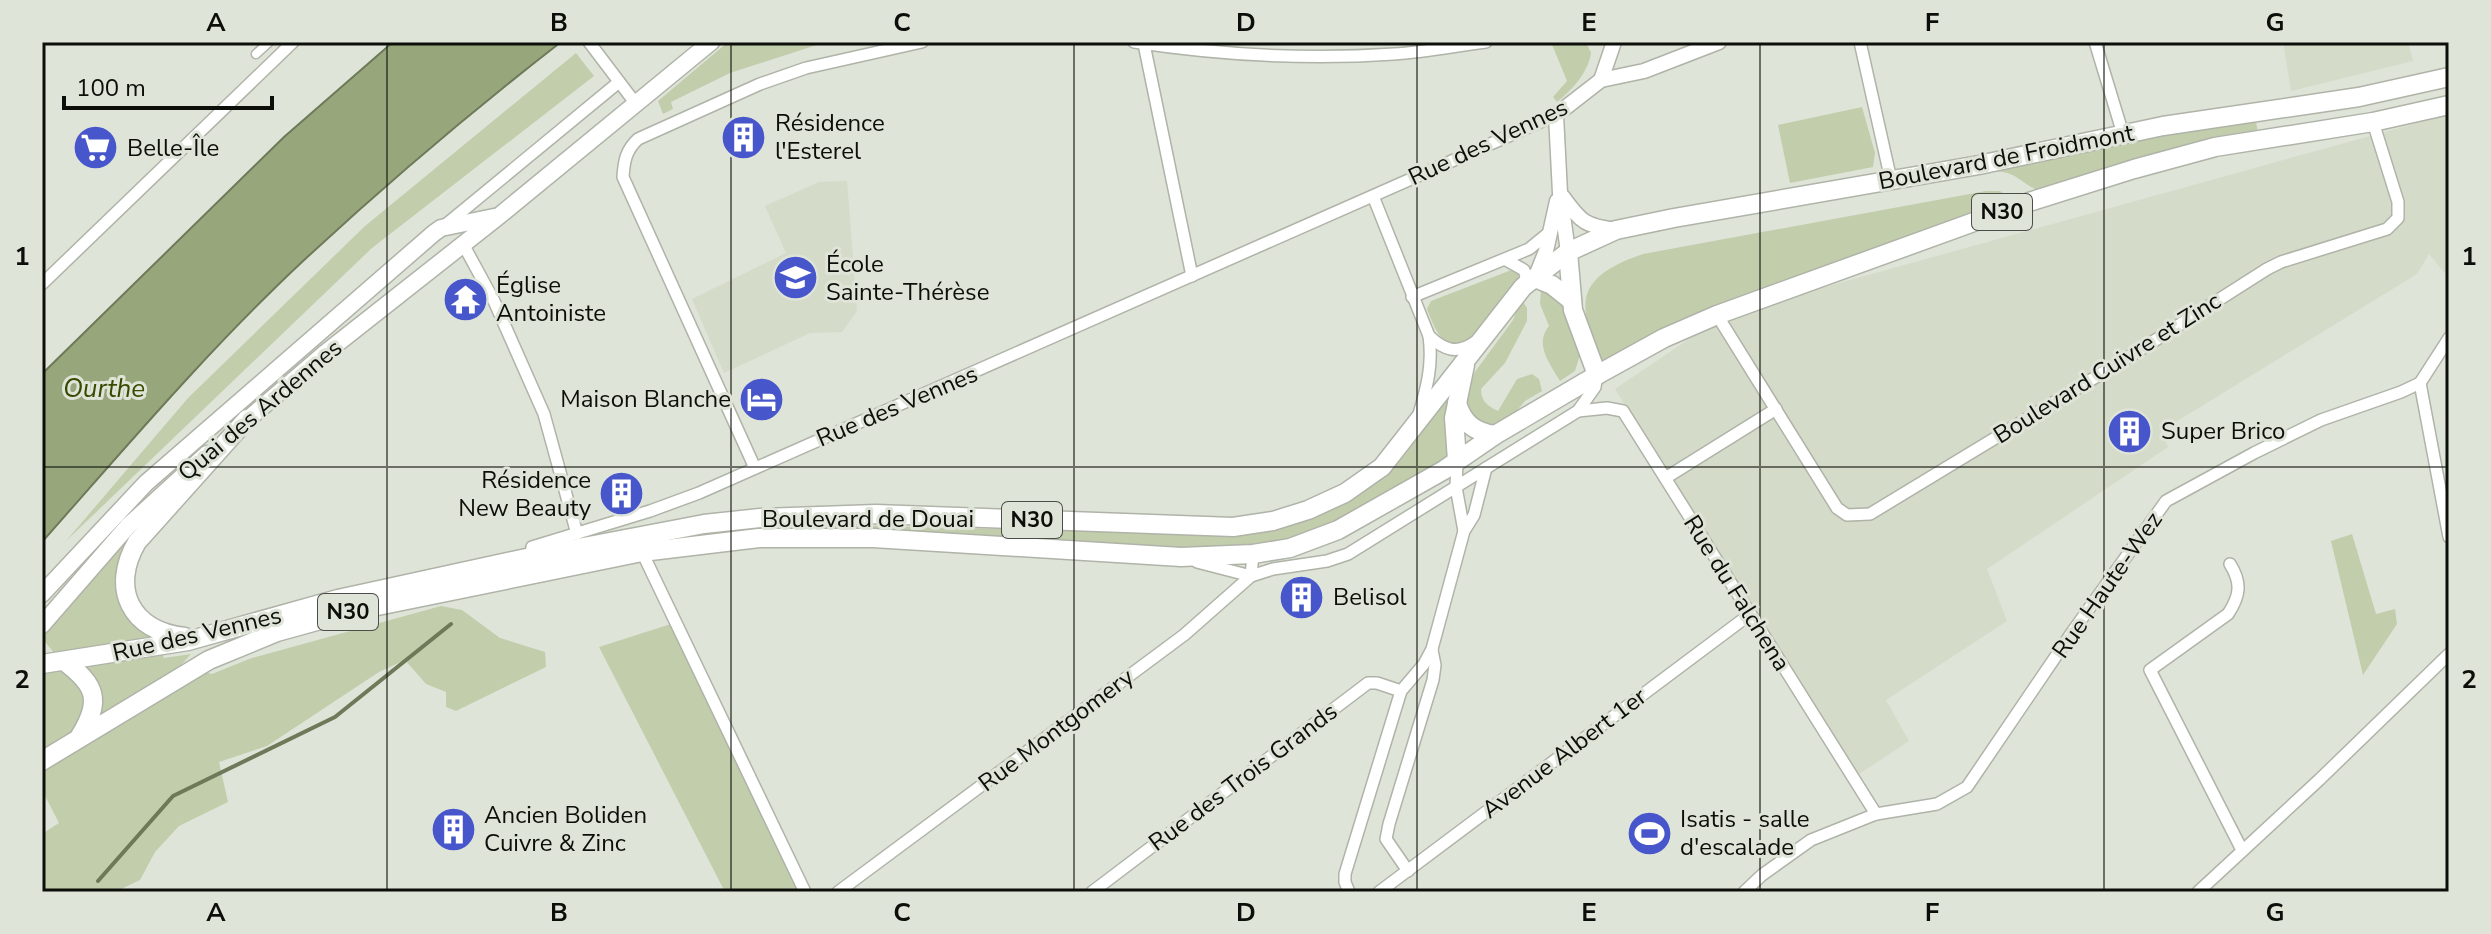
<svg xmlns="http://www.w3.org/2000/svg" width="2491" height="934" viewBox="0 0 2491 934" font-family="'Nunito Sans',sans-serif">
	<rect width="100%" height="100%" fill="#dfe4d8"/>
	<g fill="#d4dbc8">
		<path d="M 2283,42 L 2408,42 L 2413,61 L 2291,91 Z"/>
		<path d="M 2446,115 L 2449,124 L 2449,278 L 2429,254 L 2417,274 L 2161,431 L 2168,447 L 1987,569 L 2007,621 L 1886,700 L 1909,741 L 1859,774 L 1615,389 L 1701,331 L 1814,290 Z"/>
		<path d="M 847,181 L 857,311 L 842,332 L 810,333 L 724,373 L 692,299 L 786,253 L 765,206 L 819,182 Z"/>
	</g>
	<g fill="#c2cdac">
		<path d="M 728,42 L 826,42 L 730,73 L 671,102 L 673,109 L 663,114 L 658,101 Z"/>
		<path d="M 1551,42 L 1586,42 L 1591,53 C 1588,73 1572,90 1557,102 L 1553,97 L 1567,81 Z"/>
		<path d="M 576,53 L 594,76 L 372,248 L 66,541 L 188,398 L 365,226 Z"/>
		<path d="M 1862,107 L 1875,153 L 1873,167 L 1790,183 L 1778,125 Z"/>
		<path d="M 2256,122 L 2258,133 L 2176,147 L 2047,191 C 2024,191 2022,171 1993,171 L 2156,136 Z"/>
		<path d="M 1986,191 L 2000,191 L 2011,199 L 2012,205 L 1695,314 L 1646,337 L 1603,362 C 1575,304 1575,277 1643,254 Z"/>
		<path d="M 1514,269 L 1519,272 L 1518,279 L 1469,340 C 1442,352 1436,331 1427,309 L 1431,301 Z"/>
		<path d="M 1541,290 L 1549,291 L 1563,302 L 1580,355 L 1575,371 L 1560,381 C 1550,364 1534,344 1549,326 L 1540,304 Z"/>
		<path d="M 1521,299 L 1527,308 L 1527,321 L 1505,363 L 1481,389 C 1481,402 1488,406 1498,411 L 1517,379 L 1532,374 L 1539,379 L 1542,391 L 1525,401 L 1508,421 L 1500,426 L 1484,426 L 1470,415 L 1463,394 L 1469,380 L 1513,320 Z"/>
		<path d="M 1450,394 L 1449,459 L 1362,512 L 1280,546 L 1232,551 L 708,537 L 712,530 L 804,524 L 1238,535 C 1296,525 1352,510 1395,466 C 1413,448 1427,422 1442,400 Z"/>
		<path d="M 134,532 L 121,560 L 146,633 L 159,641 L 156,642 L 164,658 L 191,654 L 181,665 L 212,674 L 249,659 L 441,606 L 462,610 L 500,638 L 545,652 L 546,667 L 456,711 L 446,707 L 446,692 L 426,684 L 405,660 L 379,672 L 267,746 L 219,762 L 228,802 L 179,826 L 155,852 L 140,880 L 115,892 L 42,892 L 42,834 L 59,823 L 42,790 L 42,668 L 63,664 L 42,638 Z"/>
		<path d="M 2352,534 L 2376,614 L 2395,609 L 2397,624 L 2363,675 L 2331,541 Z"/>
		<path d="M 674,623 L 804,892 L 725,892 L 599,647 Z"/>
	</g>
	<path fill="#98a77b" stroke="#6e7959" stroke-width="2" d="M 393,42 L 561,42 C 472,111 385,185 302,262 C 209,349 126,447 42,542 L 42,374 L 284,137 Z"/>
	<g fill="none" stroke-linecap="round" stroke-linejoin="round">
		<path stroke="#6e7959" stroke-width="4" d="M 98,881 L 173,796 L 335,717 L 451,624"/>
		<defs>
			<path id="pedestrian" d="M 256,54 L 269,42"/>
			<g id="minor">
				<path d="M 589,42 L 636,104"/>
				<path d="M 1134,42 C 1220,55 1307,60 1394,54 C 1424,52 1455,46 1486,42"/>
				<path d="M 1860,42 L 1891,180"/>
				<path d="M 2095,42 L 2123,134"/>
				<path d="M 1144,44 L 1192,276"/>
				<path d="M 1373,196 L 1429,336 C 1444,350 1457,355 1475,342"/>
				<path d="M 443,227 L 619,82"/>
				<path d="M 463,244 L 494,301 L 544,414 L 577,534"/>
				<path d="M 1506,260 L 1524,270 L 1526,276 L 1523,287"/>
				<path d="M 42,284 L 293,42"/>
				<path d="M 1412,297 L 1529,249 L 1551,231"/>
				<path d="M 1717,315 L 1837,508 L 1847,515 L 1870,514 L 2132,355 L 2267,269 L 2281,262 L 2387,229 L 2398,218 L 2398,202 L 2373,122"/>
				<path d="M 2420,383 L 2449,537"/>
				<path d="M 1578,411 L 1607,408 L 1623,411 L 1876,814"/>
				<path d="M 1419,414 C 1427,387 1433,364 1429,336"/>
				<path d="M 1457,460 L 1456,487 L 1464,531"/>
				<path d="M 755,468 L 623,177 C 624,161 626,150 638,139 L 760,84 L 806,68 L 922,42"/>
				<path d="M 1667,477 L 1776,409"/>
				<path d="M 642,552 L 805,892"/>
				<path d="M 531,557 L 532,547 L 650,511 L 699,493 L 1556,115"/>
				<path d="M 1197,562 L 1251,576 L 1273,569 L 1327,561 L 1348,554 L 1578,411 L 1595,387 L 1597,375"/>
				<path d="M 2230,564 C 2242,583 2240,596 2228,614 L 2150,670 L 2242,850"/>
				<path d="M 1408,871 L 1386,839 L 1389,824 L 1433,680 L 1435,665 L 1432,650"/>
				<path d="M 838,892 L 1184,635 L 1251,576 L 1253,554"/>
				<path d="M 1092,892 L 1368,683 L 1377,683 L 1401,691"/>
				<path d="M 1349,892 L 1345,882 L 1345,874 L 1401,691 L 1424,664 L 1432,649 L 1464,531 L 1474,515 L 1486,468"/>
				<path d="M 1379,892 L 1749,615"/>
				<path d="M 1744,892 L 1762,875 L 1811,840 L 1876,814 L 1937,804 L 1967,787 L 2073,631 L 2166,501 L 2254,453 L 2321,420 L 2401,392 L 2420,383 L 2449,338"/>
				<path d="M 2198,892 L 2319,780 L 2449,654"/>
			</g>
			<g id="tertiary">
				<path d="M 1601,80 L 1614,42"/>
				<path d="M 1563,197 C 1581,222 1585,226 1616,230"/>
				<path d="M 1568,252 L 1560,193 L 1556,115 L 1601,80 L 1644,71 L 1719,42"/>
				<path d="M 1536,276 L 1546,251 L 1557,201"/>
			</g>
			<g id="secondary">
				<path d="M 240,426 L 324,354 L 499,216 L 711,42"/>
				<path d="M 42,594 L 146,483 L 434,233 L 441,228 L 494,217"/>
				<path d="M 42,625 L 128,526 L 207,454"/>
			</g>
			<g id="primary">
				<path d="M 1568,252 L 1573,310 L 1597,375"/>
				<path d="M 1535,278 L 1552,285 L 1572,301"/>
				<path d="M 1457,403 C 1463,423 1474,432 1495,435"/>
				<path d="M 1457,460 L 1454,418 L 1465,365"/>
				<path d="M 185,637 C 130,631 110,588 137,542 L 247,419"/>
				<path d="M 64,661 C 96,685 102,700 80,736"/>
				<path d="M 42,664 L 188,641 L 338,599 L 531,557 L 704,524 L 760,518 L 876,514 L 1233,527 L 1273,521 L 1308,510 L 1345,493 L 1382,467 L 1523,287 L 1568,252 L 1616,230 L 1674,218 L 1979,165 L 2163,126 L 2359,97 L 2449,77"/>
				<path d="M 42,761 L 209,660 L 277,632 L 353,611 L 642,552 L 759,538 L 873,538 L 1181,557 L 1253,554 L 1290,548 L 1338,530 L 1444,470 L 1495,435 L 1597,375 L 1664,338 L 1717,315 L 2029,202 L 2134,169 L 2215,147 L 2373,122 L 2449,105"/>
			</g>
		</defs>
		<use href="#pedestrian" stroke="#afb3a8" stroke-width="11"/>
		<use href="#minor" stroke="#afb3a8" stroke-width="14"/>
		<use href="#tertiary" stroke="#afb3a8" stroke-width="17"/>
		<use href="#secondary" stroke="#afb3a8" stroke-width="19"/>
		<use href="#primary" stroke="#afb3a8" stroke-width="21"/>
		<use href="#pedestrian" stroke="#fff" stroke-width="8"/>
		<use href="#minor" stroke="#fff" stroke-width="11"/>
		<use href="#tertiary" stroke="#fff" stroke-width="14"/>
		<use href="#secondary" stroke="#fff" stroke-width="16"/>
		<use href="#primary" stroke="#fff" stroke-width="18"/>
	</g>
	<path fill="none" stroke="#0c0e0a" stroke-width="2" stroke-opacity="0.55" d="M 387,42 L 387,892M 731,42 L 731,892M 1074,42 L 1074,892M 1417,42 L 1417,892M 1760,42 L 1760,892M 2104,42 L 2104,892M 42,467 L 2449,467"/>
	<defs>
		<symbol id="building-disc" viewBox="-11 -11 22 22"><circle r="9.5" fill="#4756cb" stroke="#dfe4d8"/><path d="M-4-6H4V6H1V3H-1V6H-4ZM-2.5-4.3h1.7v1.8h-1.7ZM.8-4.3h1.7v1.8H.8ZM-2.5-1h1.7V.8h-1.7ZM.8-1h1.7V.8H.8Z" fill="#fff"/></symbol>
		<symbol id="supermarket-disc" viewBox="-11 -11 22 22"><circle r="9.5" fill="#4756cb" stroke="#dfe4d8"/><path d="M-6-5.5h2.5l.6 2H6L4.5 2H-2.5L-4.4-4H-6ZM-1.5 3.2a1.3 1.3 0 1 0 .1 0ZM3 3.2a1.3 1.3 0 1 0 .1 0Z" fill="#fff"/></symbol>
		<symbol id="school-disc" viewBox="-11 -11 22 22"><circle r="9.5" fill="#4756cb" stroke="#dfe4d8"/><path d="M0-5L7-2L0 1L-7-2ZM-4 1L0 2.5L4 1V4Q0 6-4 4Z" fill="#fff"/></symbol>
		<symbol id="temple-disc" viewBox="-11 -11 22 22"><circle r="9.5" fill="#4756cb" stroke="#dfe4d8"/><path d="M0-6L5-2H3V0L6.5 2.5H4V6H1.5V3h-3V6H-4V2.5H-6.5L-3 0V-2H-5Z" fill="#fff"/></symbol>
		<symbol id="hotel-disc" viewBox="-11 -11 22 22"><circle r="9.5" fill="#4756cb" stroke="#dfe4d8"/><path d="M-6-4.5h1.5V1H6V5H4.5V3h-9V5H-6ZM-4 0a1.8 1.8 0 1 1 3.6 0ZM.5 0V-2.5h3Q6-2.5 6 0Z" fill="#fff"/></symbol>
		<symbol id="stadium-disc" viewBox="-11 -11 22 22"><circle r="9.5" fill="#4756cb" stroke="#dfe4d8"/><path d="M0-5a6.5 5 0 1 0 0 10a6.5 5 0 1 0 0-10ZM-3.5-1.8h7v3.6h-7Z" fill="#fff"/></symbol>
	</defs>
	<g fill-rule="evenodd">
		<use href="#building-disc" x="718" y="112" width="51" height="51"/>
		<use href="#supermarket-disc" x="70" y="122" width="51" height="51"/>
		<use href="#school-disc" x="770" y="252" width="51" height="51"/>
		<use href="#temple-disc" x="440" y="274" width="51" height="51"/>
		<use href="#hotel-disc" x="736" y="374" width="51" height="51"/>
		<use href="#building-disc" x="2104" y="406" width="51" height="51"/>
		<use href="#building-disc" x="596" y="468" width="51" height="51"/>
		<use href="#building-disc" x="1276" y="572" width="51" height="51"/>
		<use href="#building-disc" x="428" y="804" width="51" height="51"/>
		<use href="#stadium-disc" x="1624" y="808" width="51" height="51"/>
	</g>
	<g text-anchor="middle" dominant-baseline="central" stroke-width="6" stroke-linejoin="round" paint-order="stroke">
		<g fill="#dfe4d8" stroke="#4b4e48" stroke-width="2">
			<rect x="1972" y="194" width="60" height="36" rx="6"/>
			<rect x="1002" y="502" width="60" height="36" rx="6"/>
			<rect x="318" y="594" width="60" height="36" rx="6"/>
		</g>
		<g font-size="22" font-weight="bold" fill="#0c0e0a">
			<text x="2002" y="212">N30</text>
			<text x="1032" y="520">N30</text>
			<text x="348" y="612">N30</text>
		</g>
		<g font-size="24" fill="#0c0e0a" stroke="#dfe4d8" text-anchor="start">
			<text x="775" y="123">Résidence<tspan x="775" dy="28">l'Esterel</tspan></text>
			<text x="127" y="148">Belle-Île</text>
			<text x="826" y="264">École<tspan x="826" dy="28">Sainte-Thérèse</tspan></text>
			<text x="496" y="285">Église<tspan x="496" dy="28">Antoiniste</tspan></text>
			<text x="731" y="399" text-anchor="end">Maison Blanche</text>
			<text x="2161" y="431">Super Brico</text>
			<text x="591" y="480" text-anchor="end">Résidence<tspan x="591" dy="28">New Beauty</tspan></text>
			<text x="1333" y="597">Belisol</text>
			<text x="484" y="815">Ancien Boliden<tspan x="484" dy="28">Cuivre &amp; Zinc</tspan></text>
			<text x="1680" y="819">Isatis - salle<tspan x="1680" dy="28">d'escalade</tspan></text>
		</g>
		<g font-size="24" fill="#0c0e0a" stroke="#dfe4d8">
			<text transform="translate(1488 142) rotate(-25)">Rue des Vennes</text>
			<text transform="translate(2006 157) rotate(-11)">Boulevard de Froidmont</text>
			<text transform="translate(2107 368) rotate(-32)">Boulevard Cuivre et Zinc</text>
			<text transform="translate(897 406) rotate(-23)">Rue des Vennes</text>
			<text transform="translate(260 410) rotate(-40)">Quai des Ardennes</text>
			<text x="868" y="519">Boulevard de Douai</text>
			<text transform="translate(2107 585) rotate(-55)">Rue Haute-Wez</text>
			<text transform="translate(1737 593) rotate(58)">Rue du Falchena</text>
			<text transform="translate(197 634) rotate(-13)">Rue des Vennes</text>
			<text transform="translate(1056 730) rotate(-37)">Rue Montgomery</text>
			<text transform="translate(1564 753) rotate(-37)">Avenue Albert 1er</text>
			<text transform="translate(1243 777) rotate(-37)">Rue des Trois Grands</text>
		</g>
		<g font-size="26" font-style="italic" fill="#394a00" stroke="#dfe4d8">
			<text x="104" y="388">Ourthe</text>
		</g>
	</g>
	<rect width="2491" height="934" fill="none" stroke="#dfe4d8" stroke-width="88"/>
	<path d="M64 96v12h208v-12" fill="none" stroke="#0c0e0a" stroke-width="4"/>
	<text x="76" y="96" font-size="24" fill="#0c0e0a" stroke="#dfe4d8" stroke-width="6" paint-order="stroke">100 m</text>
	<rect x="44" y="44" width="2403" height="846" fill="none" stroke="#0c0e0a" stroke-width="3"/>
	<g font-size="26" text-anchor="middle" font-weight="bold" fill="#0c0e0a">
		<text x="216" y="31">A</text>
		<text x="559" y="31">B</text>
		<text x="902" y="31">C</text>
		<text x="1246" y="31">D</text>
		<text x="1589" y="31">E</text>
		<text x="1932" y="31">F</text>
		<text x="2275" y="31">G</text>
		<text x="22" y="265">1</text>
		<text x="2469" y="265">1</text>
		<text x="22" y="688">2</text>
		<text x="2469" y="688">2</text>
		<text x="216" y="921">A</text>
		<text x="559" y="921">B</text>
		<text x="902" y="921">C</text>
		<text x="1246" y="921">D</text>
		<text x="1589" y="921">E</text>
		<text x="1932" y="921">F</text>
		<text x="2275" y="921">G</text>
	</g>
</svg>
